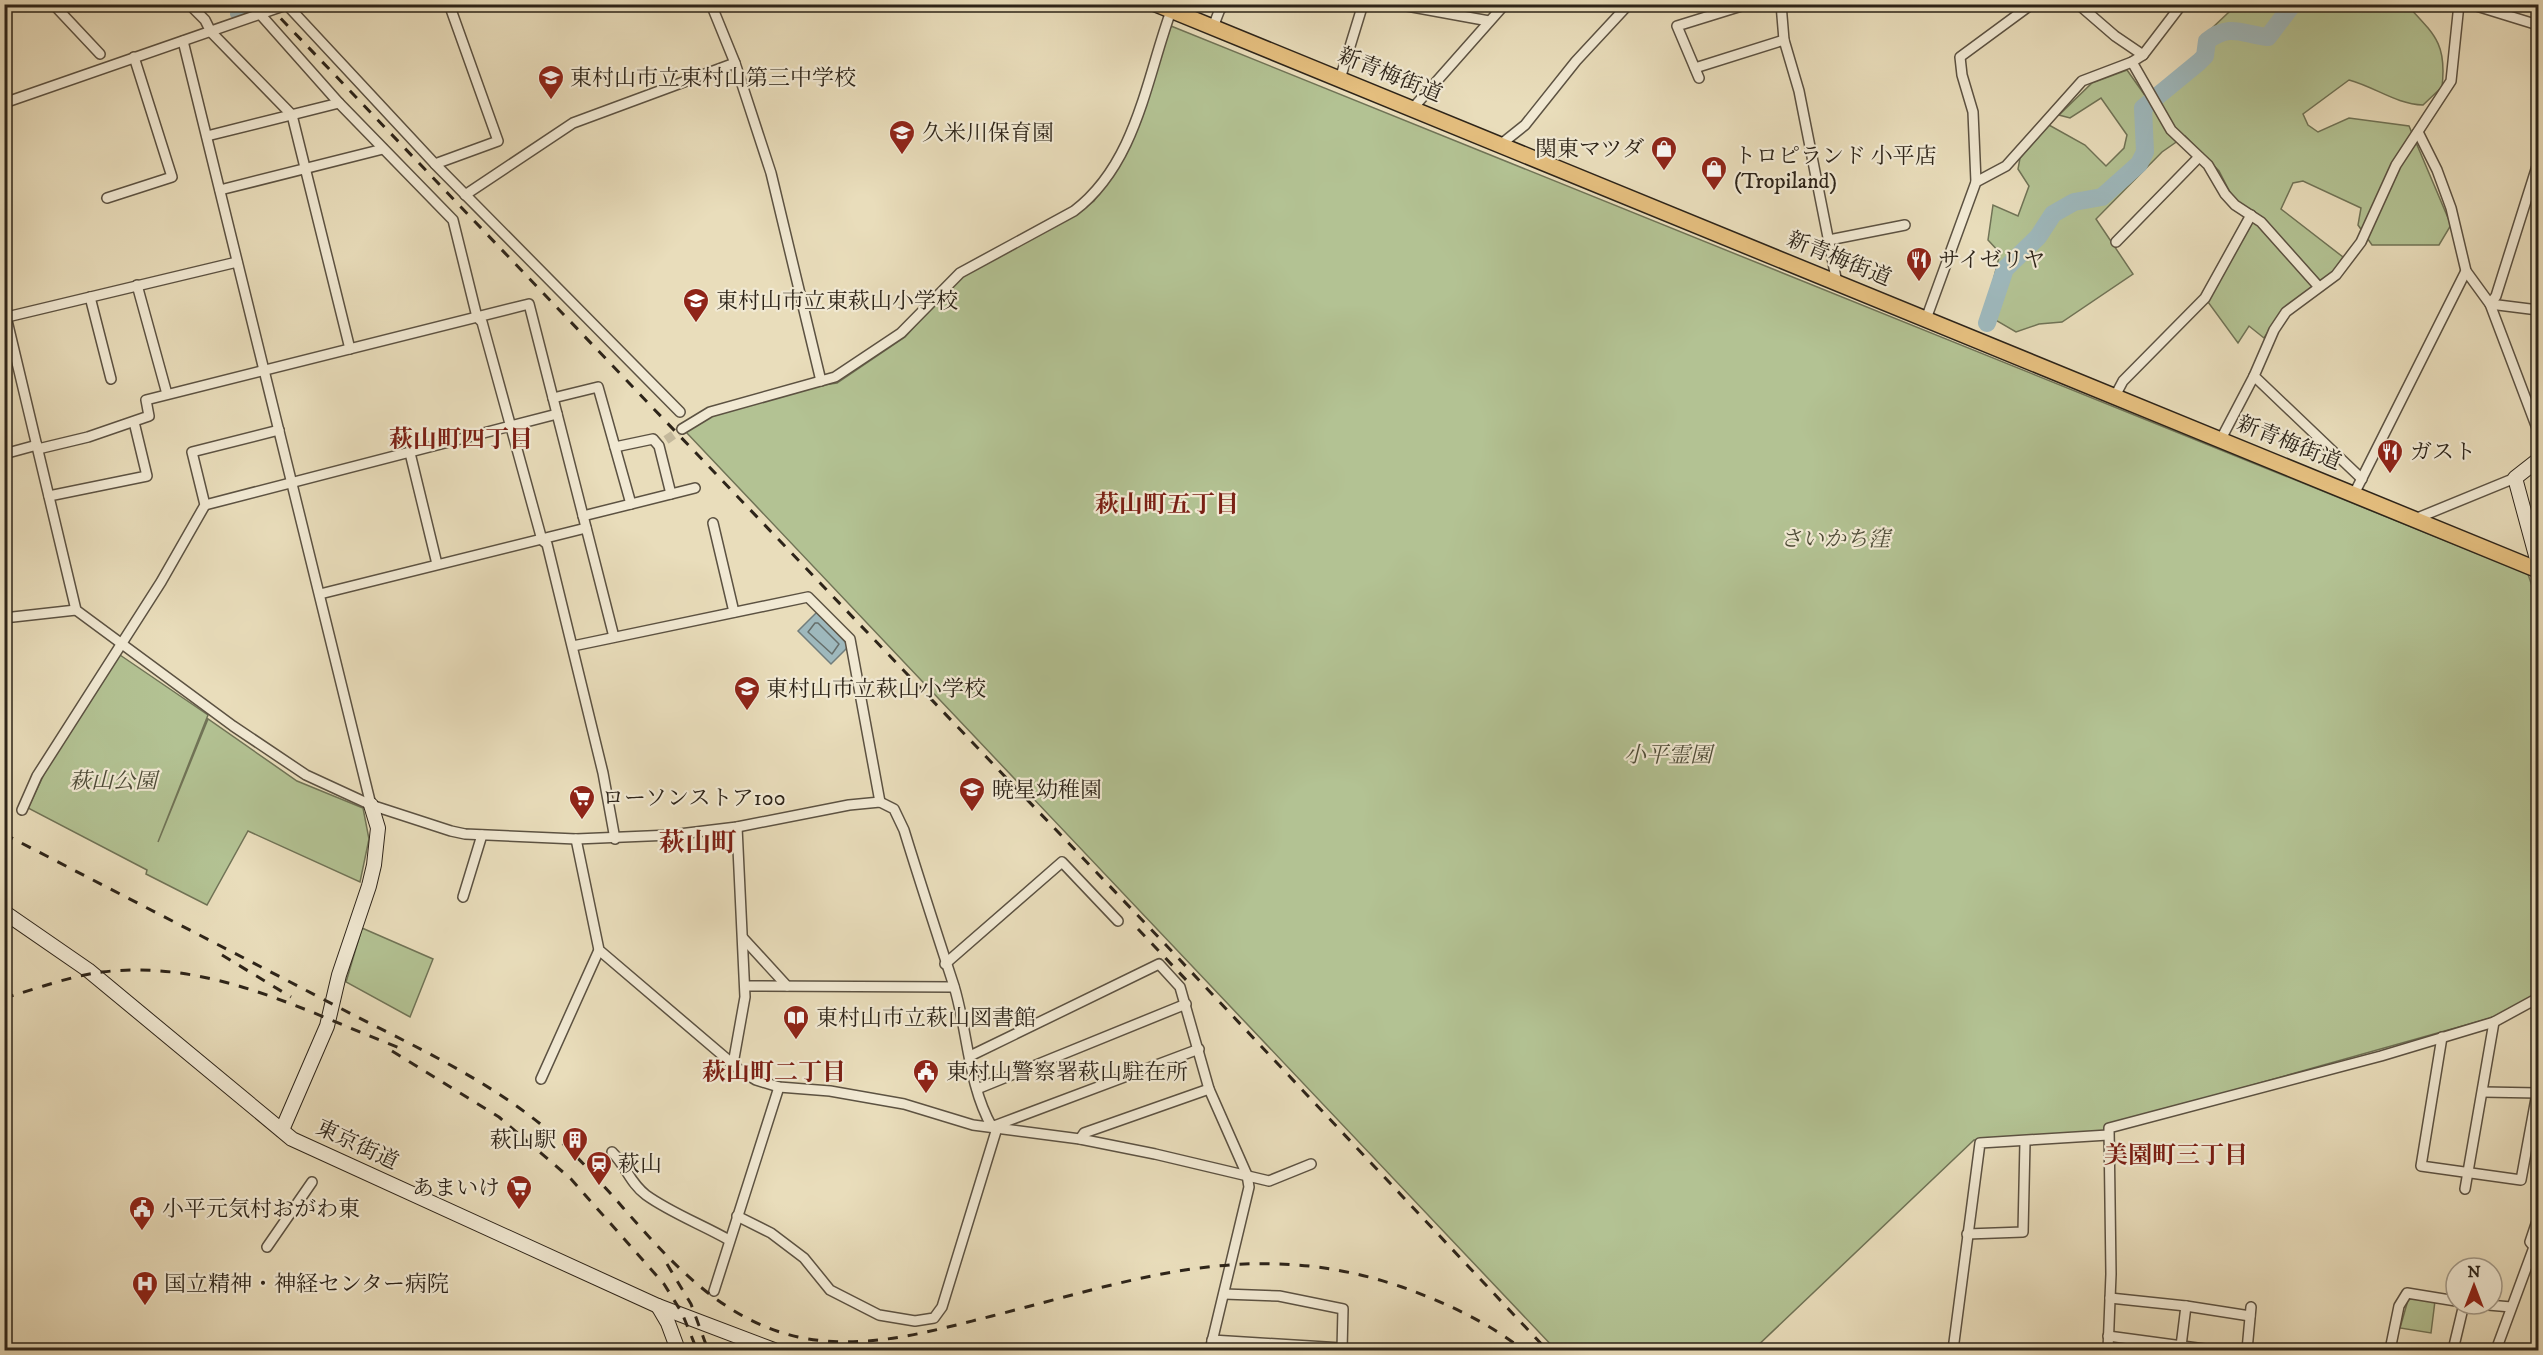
<svg xmlns="http://www.w3.org/2000/svg" width="2543" height="1355" viewBox="0 0 2543 1355" font-family="'IM FELL DW Pica','Noto Serif JP',serif">
	<rect width="100%" height="100%" fill="#e9ddbb"/>
	<filter id="stains"><feTurbulence type="fractalNoise" baseFrequency=".00333" numOctaves="4"/><feColorMatrix values="0 0 0 0 .2 0 0 0 0 .09 0 0 0 0 .02 0 0 0 .5 -.17"/></filter>
	<radialGradient id="worn" r=".72"><stop offset=".6" stop-color="#630" stop-opacity="0"/><stop offset="1" stop-color="#630" stop-opacity=".3"/></radialGradient>
	<g fill="#b3c293" stroke="#707356" stroke-width="1.5">
		<path d="M 2227,5 L 2407,5 C 2435,35 2447,44 2442,87 L 2423,105 C 2396,104 2375,87 2349,80 L 2303,114 L 2308,125 L 2318,132 L 2349,118 L 2409,126 L 2451,225 L 2439,245 L 2372,245 L 2358,225 L 2361,208 L 2303,181 L 2293,183 L 2281,209 L 2343,257 L 2336,269 L 2282,311 L 2264,338 L 2249,326 L 2238,343 L 2208,302 L 2255,213 L 2234,200 L 2219,171 L 2185,136 L 2162,152 L 2096,219 L 2133,274 L 2062,322 L 2039,324 L 2016,332 L 1985,314 L 2000,253 L 1988,240 L 1993,205 L 2018,216 L 2029,186 L 2018,169 L 2020,158 L 2049,125 L 2085,145 L 2106,166 L 2124,148 L 2127,135 L 2101,98 L 2070,118 L 2059,115 L 2092,83 L 2127,70 L 2144,94 L 2153,90 L 2199,55 L 2209,31 L 2229,12 Z"/>
		<path d="M 1171,26 L 2528,574 L 2538,604 L 2538,993 L 2498,1016 L 2106,1126 L 2103,1136 L 1974,1140 L 1753,1350 L 1556,1350 L 685,431 L 712,415 L 810,387 L 837,383 L 905,337 L 962,274 L 1077,214 L 1094,201 L 1129,149 Z"/>
		<path d="M 120,655 L 208,715 L 158,842 L 208,719 L 297,781 L 363,808 L 369,839 L 360,882 L 248,831 L 207,905 L 146,874 L 147,870 L 28,808 L 46,770 L 115,656 Z"/>
		<path d="M 362,928 L 433,959 L 410,1017 L 346,982 Z"/>
		<path d="M 2412,1298 L 2435,1301 L 2431,1333 L 2400,1328 L 2408,1300 Z"/>
	</g>
	<path fill="#9eb8bc" stroke="#717d7b" stroke-width="1.5" d="M 817,612 L 849,646 L 831,664 L 798,631 Z"/>
	<g fill="none" stroke-linecap="round" stroke-linejoin="round">
		<path stroke="#666e6a" stroke-width="1.5" d="M 815,623 L 818,623 L 839,644 L 832,654 L 808,632 Z"/>
		<path stroke="#9eb8bc" stroke-width="10" d="M 235,14 L 255,8"/>
		<path stroke="#9eb8bc" stroke-width="18" d="M 1987,323 L 2005,269 L 2038,237 L 2053,214 L 2074,202 L 2102,197 L 2139,164 L 2145,152 L 2143,108 L 2199,62 L 2205,56 L 2207,41 C 2230,23 2242,34 2268,37 L 2293,4"/>
		<path stroke="#c3b89b" stroke-width="9" stroke-dasharray="9 4.5" stroke-linecap="butt" d="M 666,440 L 682,429"/>
		<defs>
			<g id="street">
				<path d="M 53,4 L 100,54"/>
				<path d="M 189,4 L 205,20 L 211,32 L 292,115 L 350,349"/>
				<path d="M 711,4 L 735,63 L 771,173 L 821,381"/>
				<path d="M 1396,4 L 1489,21"/>
				<path d="M 1781,4 L 1784,40 L 1799,91 L 1837,283"/>
				<path d="M 2078,4 L 2115,36 L 2143,55"/>
				<path d="M 2470,4 L 2538,25"/>
				<path d="M 287,5 L 435,164 L 680,412"/>
				<path d="M 260,14 L 339,103 L 453,220 L 477,317 L 482,322 L 542,540 L 547,544 L 603,773 L 615,839"/>
				<path d="M 1213,27 L 1220,9 L 1227,4"/>
				<path d="M 183,41 L 371,805"/>
				<path d="M 2132,62 L 2171,130 L 2208,165 L 2225,194 L 2235,205 L 2261,222 L 2319,287"/>
				<path d="M 1695,68 L 1784,40"/>
				<path d="M 1699,78 L 1677,26 L 1748,4"/>
				<path d="M 1340,79 L 1363,4"/>
				<path d="M 4,103 L 289,4"/>
				<path d="M 1413,108 L 1505,4"/>
				<path d="M 2418,132 L 2437,170 L 2451,208 L 2466,271 L 2490,304 L 2538,310"/>
				<path d="M 207,136 L 339,103"/>
				<path d="M 1500,145 L 1525,125 L 1576,61 L 1629,4"/>
				<path d="M 2538,163 L 2496,296 L 2490,304 L 2538,431"/>
				<path d="M 435,164 L 498,141 L 449,4"/>
				<path d="M 1976,182 L 1973,112 L 1962,75 L 1960,57 L 2032,4"/>
				<path d="M 220,190 L 383,149"/>
				<path d="M 465,195 L 573,123 L 735,63"/>
				<path d="M 107,198 L 172,177 L 134,57"/>
				<path d="M 1829,240 L 1905,225"/>
				<path d="M 2116,242 L 2199,157"/>
				<path d="M 137,285 L 167,394"/>
				<path d="M 90,297 L 111,379"/>
				<path d="M 4,308 L 76,610 L 233,726 L 306,775 L 371,805 L 451,831 L 465,834 L 576,839 L 671,835 L 737,827 L 849,805 L 880,802 L 894,809 L 904,830 C 920,882 937,934 954,986 C 968,1032 968,1085 992,1127"/>
				<path d="M 7,317 L 237,262"/>
				<path d="M 1926,319 L 1976,182 L 2006,166 L 2082,81 L 2132,62 L 2143,55 L 2182,4"/>
				<path d="M 2115,396 L 2123,381 L 2205,298 L 2251,215"/>
				<path d="M 553,398 L 598,387 L 631,504"/>
				<path d="M 682,429 L 710,412 L 835,377 L 901,333 L 960,273 L 1074,211 C 1136,164 1146,80 1171,11"/>
				<path d="M 2221,439 L 2254,376"/>
				<path d="M 615,447 L 653,439 L 659,446 L 671,494"/>
				<path d="M 38,449 L 88,437 L 149,416 L 146,400 L 529,304 L 614,637"/>
				<path d="M 410,453 L 437,564"/>
				<path d="M 4,454 L 37,445"/>
				<path d="M 2362,479 L 2254,376 L 2274,330 L 2286,312 L 2336,275 L 2361,242 L 2396,165 L 2451,81 L 2459,4"/>
				<path d="M 2354,494 L 2466,271"/>
				<path d="M 49,496 L 147,476 L 134,422"/>
				<path d="M 205,505 L 557,414"/>
				<path d="M 583,516 L 695,488"/>
				<path d="M 2415,519 L 2515,478"/>
				<path d="M 713,523 L 734,612"/>
				<path d="M 320,594 L 586,528"/>
				<path d="M 4,618 L 76,610"/>
				<path d="M 573,646 L 808,597 L 850,639 L 880,802"/>
				<path d="M 22,810 L 37,776 L 161,582 L 205,505 L 192,452 L 279,430"/>
				<path d="M 576,839 L 599,950 L 741,1071 L 756,1080 L 779,1087 L 830,1091 L 904,1104 L 973,1125 L 1080,1139 L 1155,1154 L 1269,1181 L 1311,1164"/>
				<path d="M 463,897 L 482,835"/>
				<path d="M 743,938 L 787,986"/>
				<path d="M 945,964 L 1062,862 L 1118,921"/>
				<path d="M 745,986 L 954,987"/>
				<path d="M 2442,1037 L 2421,1166 L 2521,1180 L 2537,1093"/>
				<path d="M 970,1056 L 1159,964 L 1180,987 L 1209,1089 L 1247,1175 L 1249,1187 L 1210,1350"/>
				<path d="M 733,1064 L 745,997 L 737,827"/>
				<path d="M 541,1079 L 599,950"/>
				<path d="M 977,1089 L 1186,1004"/>
				<path d="M 2483,1092 L 2538,1093"/>
				<path d="M 994,1126 L 1199,1049"/>
				<path d="M 1080,1139 L 1084,1133 L 1209,1089"/>
				<path d="M 612,1152 C 626,1166 630,1183 646,1195 C 671,1213 703,1225 729,1240"/>
				<path d="M 2465,1189 L 2494,1022"/>
				<path d="M 737,1216 L 771,1233 L 804,1258 L 830,1290 L 879,1315 L 915,1321 L 934,1318 L 942,1307 L 997,1128"/>
				<path d="M 1967,1234 L 2023,1232 L 2025,1142"/>
				<path d="M 267,1247 L 312,1182"/>
				<path d="M 714,1291 L 779,1087"/>
				<path d="M 1224,1294 L 1279,1296 L 1343,1309 L 1342,1350"/>
				<path d="M 2110,1298 L 2186,1306"/>
				<path d="M 2477,1304 L 2511,1307"/>
				<path d="M 2108,1336 L 2212,1350"/>
				<path d="M 1212,1340 L 1342,1348"/>
				<path d="M 2181,1346 L 2186,1306 L 2250,1316"/>
				<path d="M 1953,1350 L 1980,1143 L 2108,1135"/>
				<path d="M 2108,1350 L 2111,1274 L 2109,1128 L 2381,1056 L 2494,1022 L 2538,998"/>
				<path d="M 2247,1350 L 2251,1307"/>
				<path d="M 2390,1350 L 2399,1306 L 2407,1293 L 2456,1301"/>
				<path d="M 2453,1350 L 2464,1304"/>
				<path d="M 2496,1350 L 2534,1247 L 2530,1242 L 2538,1218"/>
			</g>
			<g id="secondary">
				<path d="M 2538,460 L 2515,478 L 2538,563"/>
				<path d="M 4,912 L 88,970 L 292,1139 L 658,1306 L 774,1350"/>
				<path d="M 282,1130 L 327,1026 L 339,975 L 369,886 L 374,865 L 378,828 L 371,805"/>
				<path d="M 658,1306 L 668,1323 L 678,1350"/>
			</g>
			<path id="primary" d="M 1156,4 L 2538,570"/>
		</defs>
		<use href="#street" stroke="#5c5242" stroke-width="12"/>
		<use href="#secondary" stroke="#2d2419" stroke-width="16"/>
		<use href="#primary" stroke="#2d2419" stroke-width="18"/>
		<use href="#street" stroke="#f1e9d3" stroke-width="9"/>
		<use href="#secondary" stroke="#f1e9d3" stroke-width="14"/>
		<use href="#primary" stroke="#e4be7e" stroke-width="15"/>
		<g stroke="#2d2419" stroke-width="3" stroke-dasharray="10 10" stroke-linecap="butt">
			<path d="M 267,4 L 1165,944 L 1547,1350"/>
			<path d="M 4,834 C 116,892 227,949 338,1007 C 413,1046 495,1082 558,1139 C 635,1209 689,1312 798,1337 C 864,1351 928,1332 992,1316 C 1137,1279 1253,1236 1402,1287 C 1444,1302 1488,1322 1523,1350"/>
			<path d="M 1138,929 L 1189,983"/>
			<path d="M 222,955 L 291,997"/>
			<path d="M 4,998 C 36,989 70,976 102,972 C 213,959 305,1012 405,1050"/>
			<path d="M 392,1051 L 499,1117 L 571,1179 L 664,1284 L 682,1313 L 697,1350"/>
			<path d="M 667,1264 L 691,1304 L 708,1350"/>
		</g>
	</g>
	<defs>
		<symbol id="school-pin" viewBox="-11 -11 22 30"><path d="M0 17L-7.5 6A9.5 9.5 0 1 1 7.5 6Z" fill="#8f2418" stroke="#f1e9d3"/><path d="M0-5L7-2L0 1L-7-2ZM-4 1L0 2.5L4 1V4Q0 6-4 4Z" fill="#fff"/></symbol>
		<symbol id="shop-pin" viewBox="-11 -11 22 30"><path d="M0 17L-7.5 6A9.5 9.5 0 1 1 7.5 6Z" fill="#8f2418" stroke="#f1e9d3"/><path d="M-5-2.5h2.3a2.7 3.5 0 0 1 5.4 0H5L5.5 6h-11ZM-1.5-2.5h3a1.5 2.3 0 0 0-3 0Z" fill="#fff"/></symbol>
		<symbol id="restaurant-pin" viewBox="-11 -11 22 30"><path d="M0 17L-7.5 6A9.5 9.5 0 1 1 7.5 6Z" fill="#8f2418" stroke="#f1e9d3"/><path d="M-5-6h1v4h1v-4h1v4h1v-4h1v5L-1.5 .5V6h-2V.5L-5-1ZM5-6V6H3V1.5H1.5Q1.5-4 5-6Z" fill="#fff"/></symbol>
		<symbol id="supermarket-pin" viewBox="-11 -11 22 30"><path d="M0 17L-7.5 6A9.5 9.5 0 1 1 7.5 6Z" fill="#8f2418" stroke="#f1e9d3"/><path d="M-6-5.5h2.5l.6 2H6L4.5 2H-2.5L-4.4-4H-6ZM-1.5 3.2a1.3 1.3 0 1 0 .1 0ZM3 3.2a1.3 1.3 0 1 0 .1 0Z" fill="#fff"/></symbol>
		<symbol id="library-pin" viewBox="-11 -11 22 30"><path d="M0 17L-7.5 6A9.5 9.5 0 1 1 7.5 6Z" fill="#8f2418" stroke="#f1e9d3"/><path d="M-6-4Q-3-5.5-.7-3.5V5Q-3 3-6 4ZM6-4Q3-5.5 .7-3.5V5Q3 3 6 4Z" fill="#fff"/></symbol>
		<symbol id="civic-pin" viewBox="-11 -11 22 30"><path d="M0 17L-7.5 6A9.5 9.5 0 1 1 7.5 6Z" fill="#8f2418" stroke="#f1e9d3"/><path d="M-.6-6.5H3V-4.5H.6V-3L4-1V1h2V6H-6V1h2V-1L-.6-3ZM-1.2 2.5V6h2.4V2.5Z" fill="#fff"/></symbol>
		<symbol id="building-pin" viewBox="-11 -11 22 30"><path d="M0 17L-7.5 6A9.5 9.5 0 1 1 7.5 6Z" fill="#8f2418" stroke="#f1e9d3"/><path d="M-4-6H4V6H1V3H-1V6H-4ZM-2.5-4.3h1.7v1.8h-1.7ZM.8-4.3h1.7v1.8H.8ZM-2.5-1h1.7V.8h-1.7ZM.8-1h1.7V.8H.8Z" fill="#fff"/></symbol>
		<symbol id="station-pin" viewBox="-11 -11 22 30"><path d="M0 17L-7.5 6A9.5 9.5 0 1 1 7.5 6Z" fill="#8f2418" stroke="#f1e9d3"/><path d="M-3-6H3Q5-6 5-4V2Q5 4 3 4L4.5 6H3L1.5 4h-3L-3 6H-4.5L-3 4Q-5 4-5 2V-4Q-5-6-3-6ZM-3.5-4v3h7v-3ZM-3.5 1v1.5H-2V1ZM2 1v1.5H3.5V1Z" fill="#fff"/></symbol>
		<symbol id="hospital-pin" viewBox="-11 -11 22 30"><path d="M0 17L-7.5 6A9.5 9.5 0 1 1 7.5 6Z" fill="#8f2418" stroke="#f1e9d3"/><path d="M-5-5h3v3.5h4V-5h3V5h-3V1.5h-4V5h-3Z" fill="#fff"/></symbol>
	</defs>
	<g fill-rule="evenodd">
		<use href="#school-pin" x="536" y="63" width="30" height="40"/>
		<use href="#school-pin" x="887" y="118" width="30" height="40"/>
		<use href="#shop-pin" x="1649" y="134" width="30" height="40"/>
		<use href="#shop-pin" x="1699" y="154" width="30" height="40"/>
		<use href="#restaurant-pin" x="1904" y="245" width="30" height="40"/>
		<use href="#school-pin" x="681" y="286" width="30" height="40"/>
		<use href="#restaurant-pin" x="2375" y="437" width="30" height="40"/>
		<use href="#school-pin" x="732" y="674" width="30" height="40"/>
		<use href="#school-pin" x="957" y="775" width="30" height="40"/>
		<use href="#supermarket-pin" x="567" y="783" width="30" height="40"/>
		<use href="#library-pin" x="781" y="1003" width="30" height="40"/>
		<use href="#civic-pin" x="911" y="1057" width="30" height="40"/>
		<use href="#building-pin" x="560" y="1125" width="30" height="40"/>
		<use href="#station-pin" x="584" y="1149" width="30" height="40"/>
		<use href="#supermarket-pin" x="504" y="1173" width="30" height="40"/>
		<use href="#civic-pin" x="127" y="1194" width="30" height="40"/>
		<use href="#hospital-pin" x="130" y="1269" width="30" height="40"/>
	</g>
	<g text-anchor="middle" dominant-baseline="central" stroke-width="4.5" stroke-linejoin="round" paint-order="stroke">
		<g font-size="22" fill="#2d2419" stroke="#f1e9d3">
			<text transform="translate(1390 75) rotate(22)">新青梅街道</text>
			<text transform="translate(1839 259) rotate(22)">新青梅街道</text>
			<text transform="translate(2289 443) rotate(22)">新青梅街道</text>
			<text transform="translate(357 1145) rotate(25)">東京街道</text>
		</g>
		<g font-size="22" fill="#2d2419" stroke="#f1e9d3" text-anchor="start">
			<text x="570" y="78">東村山市立東村山第三中学校</text>
			<text x="922" y="133">久米川保育園</text>
			<text x="1644" y="149" text-anchor="end">関東マツダ</text>
			<text x="1734" y="156">トロピランド 小平店<tspan x="1734" dy="25">(Tropiland)</tspan></text>
			<text x="1938" y="260">サイゼリヤ</text>
			<text x="716" y="301">東村山市立東萩山小学校</text>
			<text x="2410" y="452">ガスト</text>
			<text x="766" y="689">東村山市立萩山小学校</text>
			<text x="992" y="790">暁星幼稚園</text>
			<text x="602" y="798">ローソンストア100</text>
			<text x="816" y="1018">東村山市立萩山図書館</text>
			<text x="946" y="1072">東村山警察署萩山駐在所</text>
			<text x="556" y="1140" text-anchor="end">萩山駅</text>
			<text x="618" y="1164">萩山</text>
			<text x="500" y="1188" text-anchor="end">あまいけ</text>
			<text x="162" y="1209">小平元気村おがわ東</text>
			<text x="164" y="1284">国立精神・神経センター病院</text>
		</g>
		<g font-size="22" font-style="italic" fill="#4e4c38" stroke="#f1e9d3">
			<text x="1835" y="539">さいかち窪</text>
			<text x="1668" y="755">小平霊園</text>
			<text x="113" y="781">萩山公園</text>
		</g>
		<g font-size="24" font-weight="bold" fill="#7a1f14" stroke="#f1e9d3">
			<text x="461" y="440">萩山町四丁目</text>
			<text x="1167" y="505">萩山町五丁目</text>
			<text x="774" y="1073">萩山町二丁目</text>
			<text x="2176" y="1156">美園町三丁目</text>
		</g>
		<g font-size="26" font-weight="bold" fill="#7a1f14" stroke="#f1e9d3">
			<text x="698" y="843">萩山町</text>
		</g>
	</g>
	<rect width="2543" height="1355" fill="none" stroke="#e9ddbb" stroke-width="24"/>
	<rect x="6" y="6" width="2531" height="1343" fill="none" stroke="#2d2419" stroke-width="3"/>
	<rect x="12" y="12" width="2519" height="1331" fill="none" stroke="#2d2419" stroke-width="1.5"/>
	<g transform="translate(2474 1286)"><circle r="28" fill="#f1e9d3" stroke="#a39a89" stroke-width="1.5"/>
	<path d="M0-4.5L10 22L0 15L-10 22Z" fill="#8f2418"/>
	<text y="-9" font-size="16" font-weight="bold" text-anchor="middle" fill="#2d2419">N</text>
	</g>
	<rect width="100%" height="100%" filter="url(#stains)"/>
	<rect width="100%" height="100%" fill="url(#worn)"/>
</svg>
